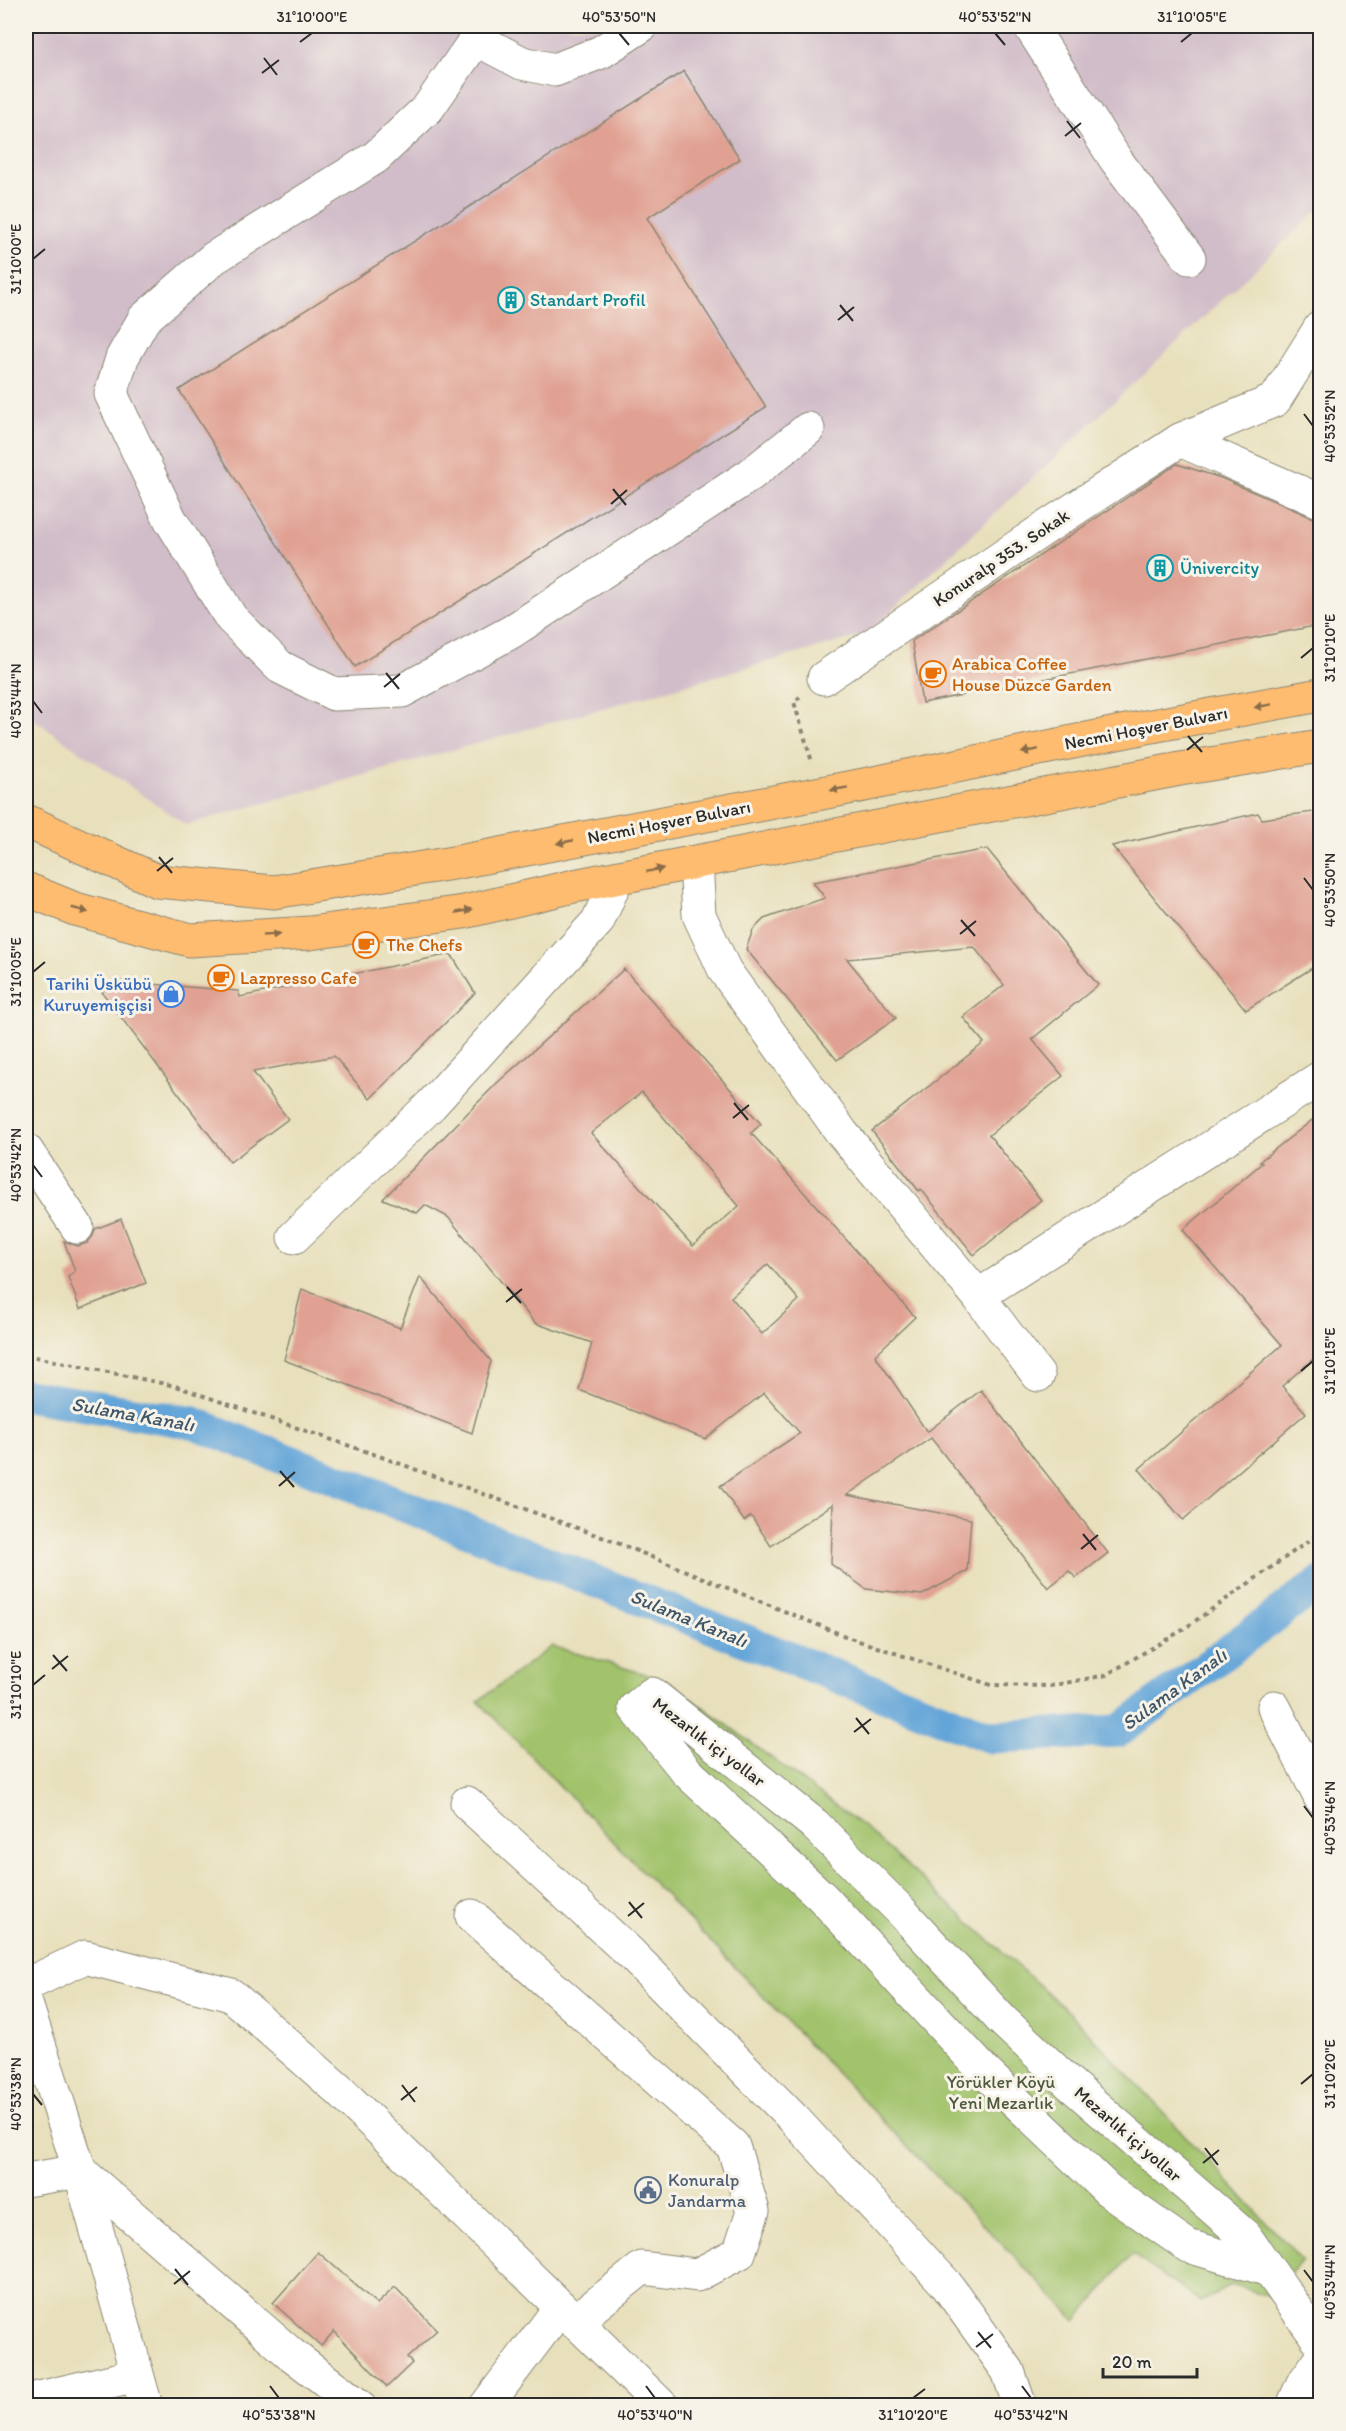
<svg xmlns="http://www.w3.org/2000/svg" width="1346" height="2431" viewBox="0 0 1346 2431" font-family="Itim,sans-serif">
	<rect width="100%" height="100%" fill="#f7f3e8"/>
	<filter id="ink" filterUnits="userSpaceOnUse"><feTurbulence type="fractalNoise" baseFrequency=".0167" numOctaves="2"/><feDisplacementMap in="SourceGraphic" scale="12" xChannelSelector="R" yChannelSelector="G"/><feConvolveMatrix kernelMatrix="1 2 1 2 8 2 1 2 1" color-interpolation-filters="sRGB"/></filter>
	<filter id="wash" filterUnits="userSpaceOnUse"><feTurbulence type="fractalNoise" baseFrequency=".008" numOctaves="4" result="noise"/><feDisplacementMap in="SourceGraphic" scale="24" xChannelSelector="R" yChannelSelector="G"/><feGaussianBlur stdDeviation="1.35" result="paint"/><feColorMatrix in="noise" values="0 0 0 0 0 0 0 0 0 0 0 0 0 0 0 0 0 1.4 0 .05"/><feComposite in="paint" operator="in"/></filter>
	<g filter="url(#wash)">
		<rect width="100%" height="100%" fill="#e8e0bc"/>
		<path fill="#d1bdc9" d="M 26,26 L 1320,26 L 1320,208 L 867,634 L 186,825 L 26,714 Z"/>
		<path fill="#a2c36c" stroke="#66774c" stroke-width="1.5" d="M 552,1646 L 668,1681 L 863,1826 L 1070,2013 L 1302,2260 L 1270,2297 L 1232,2284 L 1201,2302 L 1132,2254 L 1076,2321 L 478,1701 Z"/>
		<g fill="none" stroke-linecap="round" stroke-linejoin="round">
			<path stroke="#64a5d8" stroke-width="33" d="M 26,1395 L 194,1423 L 990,1737 L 1119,1731 L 1320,1583"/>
		</g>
		<g id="blocks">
			<g fill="#e0a193" fill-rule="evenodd">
				<path d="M 684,71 L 740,159 L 647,218 L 766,407 L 355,667 L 179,390 Z"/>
				<path d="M 1177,464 L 1221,478 L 1313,518 L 1320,519 L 1320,625 L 922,703 L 912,641 Z"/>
				<path d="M 1320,811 L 1320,963 L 1246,1010 L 1112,846 L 1258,813 L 1262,819 Z"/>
				<path d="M 987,849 L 1098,985 L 1032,1039 L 1063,1076 L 989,1135 L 1041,1200 L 974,1255 L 921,1189 L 919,1191 L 872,1131 L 984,1043 L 963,1017 L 1004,985 L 974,947 L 847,959 L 896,1018 L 837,1060 L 746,949 L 753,930 L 764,919 L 825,898 L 813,882 Z"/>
				<path d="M 451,954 L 475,993 L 370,1099 L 334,1056 L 253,1072 L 288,1119 L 230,1162 L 102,992 L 114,981 L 238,991 L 240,997 Z"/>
				<path d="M 624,969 L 761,1124 L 751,1133 L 915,1317 L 875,1355 L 927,1432 L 981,1390 L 1108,1553 L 1076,1578 L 1069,1571 L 1048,1588 L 931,1438 L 847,1495 L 971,1519 L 967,1571 L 922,1595 L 866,1589 L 831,1564 L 833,1504 L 771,1546 L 751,1516 L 744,1521 L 720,1486 L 800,1433 L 764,1393 L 705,1439 L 579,1390 L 592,1343 L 535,1323 L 448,1217 L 425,1205 L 417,1213 L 383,1199 L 497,1083 ZM 642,1092 L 739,1206 L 693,1246 L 591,1133 ZM 768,1264 L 799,1300 L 762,1334 L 731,1297 Z"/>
				<path d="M 1320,1114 L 1320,1353 L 1282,1386 L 1306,1413 L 1183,1520 L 1139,1469 L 1282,1345 L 1183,1230 L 1262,1163 L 1260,1161 Z"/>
				<path d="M 121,1219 L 146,1283 L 80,1309 L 68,1277 L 75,1271 L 64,1241 L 78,1246 L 87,1243 L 93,1236 L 95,1229 Z"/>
				<path d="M 420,1277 L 491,1361 L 472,1433 L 284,1360 L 302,1289 L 400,1328 Z"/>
				<path d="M 318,2252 L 377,2304 L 395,2287 L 437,2330 L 407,2358 L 412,2363 L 387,2387 L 334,2331 L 321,2346 L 273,2303 Z"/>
			</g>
		</g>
	</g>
	<g filter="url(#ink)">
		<use href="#blocks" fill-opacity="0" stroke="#8a8674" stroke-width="1.5"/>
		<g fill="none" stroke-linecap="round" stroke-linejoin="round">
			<defs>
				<g id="minor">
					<path d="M 476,26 L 476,39 L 428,108 L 376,157 L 214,258 L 144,319 L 122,358 L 111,394 L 170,519 L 231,618 L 280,667 L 334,694 L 402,691 L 511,632 L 750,475 L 808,429"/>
					<path d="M 1030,26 L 1116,160 L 1189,258"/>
					<path d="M 476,39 L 522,63 L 555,70 L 601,52 L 641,26"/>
					<path d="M 1180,440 L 1320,501"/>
					<path d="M 824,678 L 1042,530 L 1180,440 L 1275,400 L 1320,328"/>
					<path d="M 696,862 L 699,915 L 725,971 L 842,1133 L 978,1296 L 1038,1375"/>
					<path d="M 26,1150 L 77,1227"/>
					<path d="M 294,1237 L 431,1105 L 598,921 L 617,878"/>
					<path d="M 978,1296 L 1320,1078"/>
					<path d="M 1274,1707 L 1320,1797"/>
					<path d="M 467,1803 L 630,1953 L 793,2118 L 946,2284 L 1008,2371 L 1020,2406"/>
					<path d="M 472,1916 L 733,2146 L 753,2211 L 739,2253 L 697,2275 L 642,2268 L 574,2322"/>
					<path d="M 26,1985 L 85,1957 L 231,1995 L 339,2090 L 662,2406"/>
					<path d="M 26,2004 L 80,2171 L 146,2406"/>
					<path d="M 26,2180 L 80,2171 L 291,2354 L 359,2406"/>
					<path d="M 1269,2270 L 1188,2246 L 1108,2190 L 986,2073 L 822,1897 L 687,1772 L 635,1708 L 652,1694 L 814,1824 L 901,1911 L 1001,2019 L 1069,2083 L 1245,2236 L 1320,2342"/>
					<path d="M 26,2401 L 137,2375"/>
					<path d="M 486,2406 L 560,2308"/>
					<path d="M 1293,2406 L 1302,2385 L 1320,2360"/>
				</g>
				<g id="major">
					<path d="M 26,821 L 157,881 L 274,892 L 453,863 L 869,784 L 1146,727 L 1320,695"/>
					<path d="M 26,889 L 75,909 L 190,940 L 310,933 L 464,912 L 574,886 L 696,862 L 1180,769 L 1320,746"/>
				</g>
			</defs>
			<use href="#minor" stroke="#8a8674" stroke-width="35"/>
			<use href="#major" stroke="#8a8674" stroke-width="35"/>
			<g stroke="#8a8674" stroke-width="4" stroke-dasharray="4.5 4.5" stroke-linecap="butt">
				<path d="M 800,697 L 794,702 L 812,762"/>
				<path d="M 26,1355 L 175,1386 L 376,1455 L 610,1540 L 850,1638 L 991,1685 L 1050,1686 L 1106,1675 L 1181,1631 L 1320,1533"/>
			</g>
			<use href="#minor" stroke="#fff" stroke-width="33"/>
			<use href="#major" stroke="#febc70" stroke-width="33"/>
		</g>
		<defs><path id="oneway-solid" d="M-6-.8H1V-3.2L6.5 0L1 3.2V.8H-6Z" transform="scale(1.5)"/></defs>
		<g fill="#8a6c4a">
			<use href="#oneway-solid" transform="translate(1263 706) rotate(170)"/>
			<use href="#oneway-solid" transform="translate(1030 751) rotate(168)"/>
			<use href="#oneway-solid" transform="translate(839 789) rotate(170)"/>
			<use href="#oneway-solid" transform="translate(565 842) rotate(169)"/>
			<use href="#oneway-solid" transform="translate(655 870) rotate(-12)"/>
			<use href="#oneway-solid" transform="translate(80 910) rotate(16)"/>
			<use href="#oneway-solid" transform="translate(464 911) rotate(-11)"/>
			<use href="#oneway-solid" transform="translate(271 935) rotate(-3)"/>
		</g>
	</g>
	<path fill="none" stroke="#2b2b2b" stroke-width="2" d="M 619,33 L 629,45M 995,33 L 1005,45M 300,42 L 312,33M 1181,42 L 1192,33M 264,58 L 277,75M 262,73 L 279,60M 1067,121 L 1080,138M 1065,136 L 1081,123M 33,259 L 45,249M 840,305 L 853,321M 838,320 L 854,307M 1304,414 L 1313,426M 613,489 L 626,505M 611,504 L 627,490M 1301,658 L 1313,648M 386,673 L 399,689M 384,687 L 400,674M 33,701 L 42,713M 1188,736 L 1202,752M 1187,750 L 1203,737M 159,857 L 172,873M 157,871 L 173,858M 1304,878 L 1313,890M 961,920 L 975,936M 960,934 L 976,921M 33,972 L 45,962M 734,1103 L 748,1120M 733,1118 L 749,1105M 33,1165 L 42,1177M 507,1287 L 521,1303M 506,1302 L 522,1289M 1301,1371 L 1313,1361M 280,1471 L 294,1487M 279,1486 L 295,1472M 1083,1534 L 1096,1550M 1081,1549 L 1098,1535M 53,1655 L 67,1671M 52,1669 L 68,1656M 33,1685 L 45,1675M 856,1718 L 869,1734M 854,1732 L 871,1719M 1304,1806 L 1313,1818M 629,1902 L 642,1918M 628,1916 L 644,1903M 1301,2084 L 1313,2074M 402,2085 L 415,2102M 33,2094 L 42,2105M 401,2100 L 417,2087M 1205,2148 L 1218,2165M 1203,2163 L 1219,2150M 175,2269 L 188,2285M 1304,2270 L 1313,2282M 174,2284 L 190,2271M 978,2332 L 991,2348M 976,2347 L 993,2334M 270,2386 L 279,2398M 646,2386 L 655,2398M 1022,2386 L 1031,2398M 913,2398 L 925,2389"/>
	<defs>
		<symbol id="building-ring" viewBox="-11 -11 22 22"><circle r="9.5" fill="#f7f3e8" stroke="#0f9aa8" stroke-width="1.5"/><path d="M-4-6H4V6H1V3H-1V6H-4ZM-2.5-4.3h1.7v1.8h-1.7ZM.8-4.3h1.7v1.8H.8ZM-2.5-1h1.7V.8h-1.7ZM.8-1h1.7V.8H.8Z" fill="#0f9aa8"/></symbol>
		<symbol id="cafe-ring" viewBox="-11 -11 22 22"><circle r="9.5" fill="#f7f3e8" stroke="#e8710a" stroke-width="1.5"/><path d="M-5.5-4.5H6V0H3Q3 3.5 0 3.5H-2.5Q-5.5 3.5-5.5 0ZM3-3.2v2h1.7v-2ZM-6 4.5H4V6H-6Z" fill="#e8710a"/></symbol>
		<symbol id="shop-ring" viewBox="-11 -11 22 22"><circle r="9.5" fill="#f7f3e8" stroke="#3f7fe0" stroke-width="1.5"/><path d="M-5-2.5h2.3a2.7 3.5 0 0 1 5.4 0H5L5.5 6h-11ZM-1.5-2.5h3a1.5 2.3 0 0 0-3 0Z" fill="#3f7fe0"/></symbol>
		<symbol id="civic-ring" viewBox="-11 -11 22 22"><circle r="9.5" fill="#f7f3e8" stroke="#5c6f8a" stroke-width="1.5"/><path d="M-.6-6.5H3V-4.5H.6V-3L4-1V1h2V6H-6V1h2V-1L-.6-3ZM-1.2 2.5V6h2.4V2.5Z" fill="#5c6f8a"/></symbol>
	</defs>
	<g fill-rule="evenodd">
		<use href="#building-ring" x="496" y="285" width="30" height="30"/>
		<use href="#building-ring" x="1145" y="553" width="30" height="30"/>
		<use href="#cafe-ring" x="918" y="659" width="30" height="30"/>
		<use href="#cafe-ring" x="351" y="930" width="30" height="30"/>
		<use href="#cafe-ring" x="206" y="963" width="30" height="30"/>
		<use href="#shop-ring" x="156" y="979" width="30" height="30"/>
		<use href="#civic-ring" x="633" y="2175" width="30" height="30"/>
	</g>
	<g text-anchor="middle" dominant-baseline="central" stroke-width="6" stroke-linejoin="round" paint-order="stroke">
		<g font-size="18" fill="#0d838f" stroke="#f7f3e8" text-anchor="start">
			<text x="530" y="300">Standart Profil</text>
			<text x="1180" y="568">Ünivercity</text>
		</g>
		<g font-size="18" fill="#2b2b2b" stroke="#f7f3e8">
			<text transform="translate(1001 558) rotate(-34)">Konuralp 353. Sokak</text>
			<text transform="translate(1146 728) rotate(-11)">Necmi Hoşver Bulvarı</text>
			<text transform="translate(669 822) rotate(-11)">Necmi Hoşver Bulvarı</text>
			<text transform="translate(709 1742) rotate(37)">Mezarlık içi yollar</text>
			<text transform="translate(1128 2134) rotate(41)">Mezarlık içi yollar</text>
		</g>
		<g font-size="18" fill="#c56008" stroke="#f7f3e8" text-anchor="start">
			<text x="952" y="664">Arabica Coffee<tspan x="952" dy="21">House Düzce Garden</tspan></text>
			<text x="386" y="945">The Chefs</text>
			<text x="240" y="978">Lazpresso Cafe</text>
		</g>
		<g font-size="18" fill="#366cbe" stroke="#f7f3e8" text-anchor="end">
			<text x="152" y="984">Tarihi Üskübü<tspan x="152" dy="21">Kuruyemişçisi</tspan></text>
		</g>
		<g font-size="18" fill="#4f593e" stroke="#f7f3e8">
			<text x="1001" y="2082">Yörükler Köyü<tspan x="1001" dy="21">Yeni Mezarlık</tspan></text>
		</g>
		<g font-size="18" fill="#4e5e75" stroke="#f7f3e8" text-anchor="start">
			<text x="668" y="2180">Konuralp<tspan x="668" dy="21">Jandarma</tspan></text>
		</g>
		<g font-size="20" font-style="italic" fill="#3f5668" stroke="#f7f3e8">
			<text transform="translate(133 1414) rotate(10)">Sulama Kanalı</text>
			<text transform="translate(689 1618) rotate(22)">Sulama Kanalı</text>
			<text transform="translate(1174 1689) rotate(-36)">Sulama Kanalı</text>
		</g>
	</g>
	<rect width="1346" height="2431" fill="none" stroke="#f7f3e8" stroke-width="66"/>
	<path d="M1103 2368v9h94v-9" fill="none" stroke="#2b2b2b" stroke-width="3"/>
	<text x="1112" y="2368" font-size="18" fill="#2b2b2b" stroke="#f7f3e8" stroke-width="4.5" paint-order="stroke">20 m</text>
	<rect x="33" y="33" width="1280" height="2365" fill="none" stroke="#2b2b2b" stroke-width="2"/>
	<g font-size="15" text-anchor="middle" fill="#2b2b2b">
		<text x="312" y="22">31°10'00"E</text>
		<text x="619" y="22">40°53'50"N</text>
		<text x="995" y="22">40°53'52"N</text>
		<text x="1192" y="22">31°10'05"E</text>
		<text transform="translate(16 259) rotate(-90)" y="5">31°10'00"E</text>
		<text transform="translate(1330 426) rotate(-90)" y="5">40°53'52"N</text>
		<text transform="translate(1330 648) rotate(-90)" y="5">31°10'10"E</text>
		<text transform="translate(16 701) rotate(-90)" y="5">40°53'44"N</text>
		<text transform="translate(1330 890) rotate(-90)" y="5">40°53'50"N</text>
		<text transform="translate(16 972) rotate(-90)" y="5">31°10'05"E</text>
		<text transform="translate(16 1165) rotate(-90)" y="5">40°53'42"N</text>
		<text transform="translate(1330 1361) rotate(-90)" y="5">31°10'15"E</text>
		<text transform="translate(16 1685) rotate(-90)" y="5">31°10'10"E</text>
		<text transform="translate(1330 1818) rotate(-90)" y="5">40°53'46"N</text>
		<text transform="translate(1330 2074) rotate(-90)" y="5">31°10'20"E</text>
		<text transform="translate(16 2094) rotate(-90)" y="5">40°53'38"N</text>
		<text transform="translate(1330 2282) rotate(-90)" y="5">40°53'44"N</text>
		<text x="279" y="2420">40°53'38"N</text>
		<text x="655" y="2420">40°53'40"N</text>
		<text x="913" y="2420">31°10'20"E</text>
		<text x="1031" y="2420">40°53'42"N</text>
	</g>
</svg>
